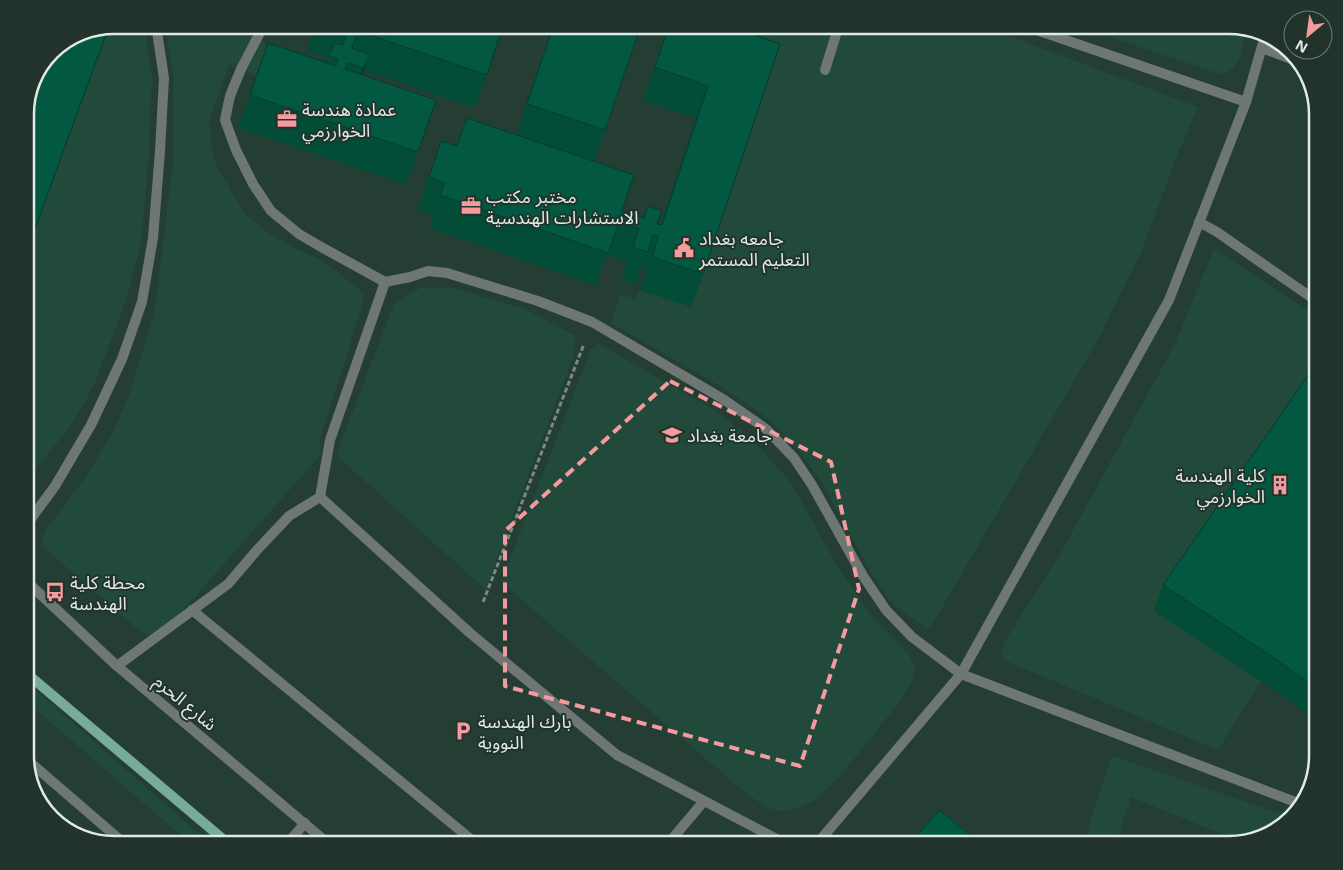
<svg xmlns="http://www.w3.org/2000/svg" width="1343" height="870" viewBox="0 0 1343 870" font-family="'Noto Sans','Noto Sans Arabic',sans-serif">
	<rect width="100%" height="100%" fill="#22332c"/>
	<path fill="#253e34" d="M 114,25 L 1229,25 L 1278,40 L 1306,70 L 1318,114 L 1318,756 L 1303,805 L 1273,833 L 1229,845 L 114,845 L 65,830 L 37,800 L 25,762 L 25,108 L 80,32 Z"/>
	<g fill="#214a3b">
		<path d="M 114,25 L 144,25 L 152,75 L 149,153 L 141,242 L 126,301 L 93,387 L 74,421 L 45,458 L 25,480 L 25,256 L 104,41 L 111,26 Z"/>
		<path d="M 165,25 L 236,25 L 235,28 L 246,34 L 251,25 L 254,25 L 265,31 L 260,41 L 269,45 L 259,77 L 229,65 L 209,121 L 213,153 L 218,169 L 244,212 L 264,230 L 290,246 L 319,259 L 358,288 L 364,294 L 363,303 L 319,443 L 323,452 L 168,627 L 151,635 L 142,633 L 41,545 L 45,531 L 85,478 L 112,434 L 129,396 L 155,310 L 174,153 L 173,76 Z"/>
		<path d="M 727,25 L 979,25 L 1198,107 L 1175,161 L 1141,253 L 1099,338 L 929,630 L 894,606 L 873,576 L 822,483 L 802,454 L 771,421 L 728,391 L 611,323 L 621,294 L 635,299 L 640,290 L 691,306 Z"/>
		<path d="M 1074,25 L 1229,25 L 1247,30 L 1240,56 L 1234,68 L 1223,75 Z"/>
		<path d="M 1214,249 L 1318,317 L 1318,374 L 1154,611 L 1261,681 L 1218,750 L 1013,664 L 1004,660 L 1001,652 L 1005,641 L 1060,554 L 1174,346 Z"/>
		<path d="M 420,288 L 453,288 L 525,309 L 576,336 L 573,358 L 485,589 L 336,455 L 394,304 Z"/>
		<path d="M 599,344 L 716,411 L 751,438 L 792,484 L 836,564 L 872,616 L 908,653 L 915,668 L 912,682 L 901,700 L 841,775 L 814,801 L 792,810 L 778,811 L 764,806 L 742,790 L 501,582 L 591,349 Z"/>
		<path d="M 25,682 L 25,681 L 212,845 L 192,845 L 25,700 Z"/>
		<path d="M 1112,756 L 1291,817 L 1273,833 L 1242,842 L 1131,797 L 1115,845 L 1083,845 Z"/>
	</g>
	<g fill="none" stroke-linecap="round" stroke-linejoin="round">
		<path stroke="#77ac98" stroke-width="10" d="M 25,672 L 230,845"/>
		<path stroke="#798882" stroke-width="3" stroke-dasharray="5 2.5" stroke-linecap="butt" d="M 483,602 L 584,344"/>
		<g stroke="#6f7774" stroke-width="10">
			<path d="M 264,25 L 241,69 L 230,96 L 225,120 L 236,150 L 253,184 L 271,211 L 299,234 L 323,248 L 385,282"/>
			<path d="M 1022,25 L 1246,102"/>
			<path d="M 1262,48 L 1299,62"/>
			<path d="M 825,70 L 839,25"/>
			<path d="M 1199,222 L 1217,232 L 1318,302"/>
			<path d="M 320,497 L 470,633 L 617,755 L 788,845"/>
			<path d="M 25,527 L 55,486 L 91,425 L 122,359 L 142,302 L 153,238 L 160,151 L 164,78 L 156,25"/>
			<path d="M 192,610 L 478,845"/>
			<path d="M 117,666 L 228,584 L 257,550 L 289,516 L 320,497 L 330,440 L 385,282 L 410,277 L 428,271 L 447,273 L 538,301 L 592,322 L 723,399 L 766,429 L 794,458 L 812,485 L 863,576 L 886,610 L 912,637 L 961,674 L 1303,805"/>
			<path d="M 25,758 L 126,845"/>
			<path d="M 286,845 L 305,823"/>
			<path d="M 667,845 L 704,801"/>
		</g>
		<g stroke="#6f7774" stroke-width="10">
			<path d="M 25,580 L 117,666 L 330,845"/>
			<path d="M 816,845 L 961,674 L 1169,300 L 1246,102 L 1265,36"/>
		</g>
	</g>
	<g fill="#034c38">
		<path d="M 316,25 L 503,25 L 475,108 L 364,70 L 363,75 L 418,152 L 406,185 L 238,128 L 268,43 L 327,62 L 328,58 L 307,51 Z"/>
		<path d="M 553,25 L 641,25 L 594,161 L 622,211 L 661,225 L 696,119 L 643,100 L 668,25 L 728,25 L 703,274 L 691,307 L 640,290 L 646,269 L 642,268 L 636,285 L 621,280 L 627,262 L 607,255 L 596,286 L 429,228 L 433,216 L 417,210 L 441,141 L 457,145 L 467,118 L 516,135 Z"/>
		<path d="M 1318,361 L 1318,721 L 1261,681 L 1154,611 L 1163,585 Z"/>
	</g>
	<g fill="#023e2e">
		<path d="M 370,55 L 358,88 L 351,101 L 363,68 Z"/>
		<path d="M 1318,584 L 1318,597 L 1314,591 Z"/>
		<path d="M 969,834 L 965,845 L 960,845 Z"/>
	</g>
	<g fill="#035841" stroke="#023e2e">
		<path d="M 340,25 L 503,25 L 487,75 L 358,31 L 352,48 L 370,55 L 363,68 L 348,63 L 345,69 L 436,100 L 418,152 L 250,95 L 268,43 L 336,66 L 338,59 L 329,56 L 335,43 L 343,45 L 348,28 Z"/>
		<path d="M 554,25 L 641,25 L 605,130 L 527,104 Z"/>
		<path d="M 669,25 L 728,25 L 780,44 L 703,274 L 652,257 L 658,236 L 653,235 L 648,252 L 633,247 L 639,229 L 619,222 L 608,253 L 440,195 L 445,183 L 429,177 L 441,141 L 457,146 L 467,118 L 634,175 L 622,211 L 644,218 L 648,206 L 662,211 L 657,224 L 662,225 L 708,86 L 655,67 Z"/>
		<path d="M 109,26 L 25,256 L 25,108 L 51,51 L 80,32 Z"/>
		<path d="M 1318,361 L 1318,584 L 1314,591 L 1318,593 L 1318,689 L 1271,656 L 1163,585 Z"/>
		<path d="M 939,810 L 969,834 L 960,845 L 909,845 Z"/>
	</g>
	<path fill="none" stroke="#f59b9e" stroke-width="4" stroke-dasharray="10 6" stroke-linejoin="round" d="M 670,381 L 831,462 L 859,589 L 800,766 L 505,686 L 505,531 Z"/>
	<defs>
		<symbol id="office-bare" viewBox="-9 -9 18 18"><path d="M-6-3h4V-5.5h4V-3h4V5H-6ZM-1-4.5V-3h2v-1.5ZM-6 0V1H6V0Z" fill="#f59b9e" stroke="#22332c" stroke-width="2.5" paint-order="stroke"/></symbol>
		<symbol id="civic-bare" viewBox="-9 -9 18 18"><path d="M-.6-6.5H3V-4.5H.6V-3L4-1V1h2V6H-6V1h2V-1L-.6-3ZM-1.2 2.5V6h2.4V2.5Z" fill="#f59b9e" stroke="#22332c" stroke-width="2.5" paint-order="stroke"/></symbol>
		<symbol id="university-bare" viewBox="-9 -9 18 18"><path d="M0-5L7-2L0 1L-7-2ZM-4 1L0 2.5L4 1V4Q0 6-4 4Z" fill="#f59b9e" stroke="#22332c" stroke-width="2.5" paint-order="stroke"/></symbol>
		<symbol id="building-bare" viewBox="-9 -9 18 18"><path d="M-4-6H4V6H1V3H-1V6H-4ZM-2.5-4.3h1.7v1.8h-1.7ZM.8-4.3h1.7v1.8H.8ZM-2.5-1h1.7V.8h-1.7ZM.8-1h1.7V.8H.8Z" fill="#f59b9e" stroke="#22332c" stroke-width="2.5" paint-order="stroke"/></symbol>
		<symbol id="bus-bare" viewBox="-9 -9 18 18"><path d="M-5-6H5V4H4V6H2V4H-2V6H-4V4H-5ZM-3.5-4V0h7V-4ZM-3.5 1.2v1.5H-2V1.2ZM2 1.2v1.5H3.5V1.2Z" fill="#f59b9e" stroke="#22332c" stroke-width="2.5" paint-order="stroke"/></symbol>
		<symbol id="parking-bare" viewBox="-9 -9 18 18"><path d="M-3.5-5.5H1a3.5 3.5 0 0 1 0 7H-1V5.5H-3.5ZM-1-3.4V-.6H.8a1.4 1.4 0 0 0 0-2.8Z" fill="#f59b9e" stroke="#22332c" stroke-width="2.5" paint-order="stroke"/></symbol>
	</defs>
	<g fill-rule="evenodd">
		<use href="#office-bare" x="273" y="105" width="28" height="28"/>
		<use href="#office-bare" x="457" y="192" width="28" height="28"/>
		<use href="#civic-bare" x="670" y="234" width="28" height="28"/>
		<use href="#university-bare" x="658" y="421" width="28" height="28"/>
		<use href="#building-bare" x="1266" y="471" width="28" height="28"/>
		<use href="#bus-bare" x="41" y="578" width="28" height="28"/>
		<use href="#parking-bare" x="449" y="717" width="28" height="28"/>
	</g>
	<g text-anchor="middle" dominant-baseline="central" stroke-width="4" stroke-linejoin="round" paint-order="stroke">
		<g font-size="18" fill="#e0ebe6" stroke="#22332c" text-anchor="start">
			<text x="302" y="109">عمادة هندسة<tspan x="302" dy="21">الخوارزمي</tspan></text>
			<text x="486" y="196">مختبر مكتب<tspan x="486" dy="21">الاستشارات الهندسية</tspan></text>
			<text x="699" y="238">جامعه بغداد<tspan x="699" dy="21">التعليم المستمر</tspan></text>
			<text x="687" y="435">جامعة بغداد</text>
			<text x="1265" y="475" text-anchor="end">كلية الهندسة<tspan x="1265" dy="21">الخوارزمي</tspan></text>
			<text x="70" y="582">محطة كلية<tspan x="70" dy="21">الهندسة</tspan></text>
			<text x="478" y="721">بارك الهندسة<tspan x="478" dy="21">النووية</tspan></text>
		</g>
		<g font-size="18" fill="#e0ebe6" stroke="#22332c">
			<text transform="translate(186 702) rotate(40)">شارع الحرم</text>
		</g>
	</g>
	<path d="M0 0H1343V870H0ZM114 34H1229A80 80 0 0 1 1309 114V756A80 80 0 0 1 1229 836H114A80 80 0 0 1 34 756V114A80 80 0 0 1 114 34Z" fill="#22332c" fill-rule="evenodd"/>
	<path fill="none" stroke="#e0ebe6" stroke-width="2.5" d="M114 34H1229A80 80 0 0 1 1309 114V756A80 80 0 0 1 1229 836H114A80 80 0 0 1 34 756V114A80 80 0 0 1 114 34Z"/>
	<g transform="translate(1308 35) rotate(209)"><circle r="24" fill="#22332c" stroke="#6e7d76"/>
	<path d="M0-4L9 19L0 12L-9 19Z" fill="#f59b9e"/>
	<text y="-8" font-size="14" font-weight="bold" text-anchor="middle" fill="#e0ebe6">N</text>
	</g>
</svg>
